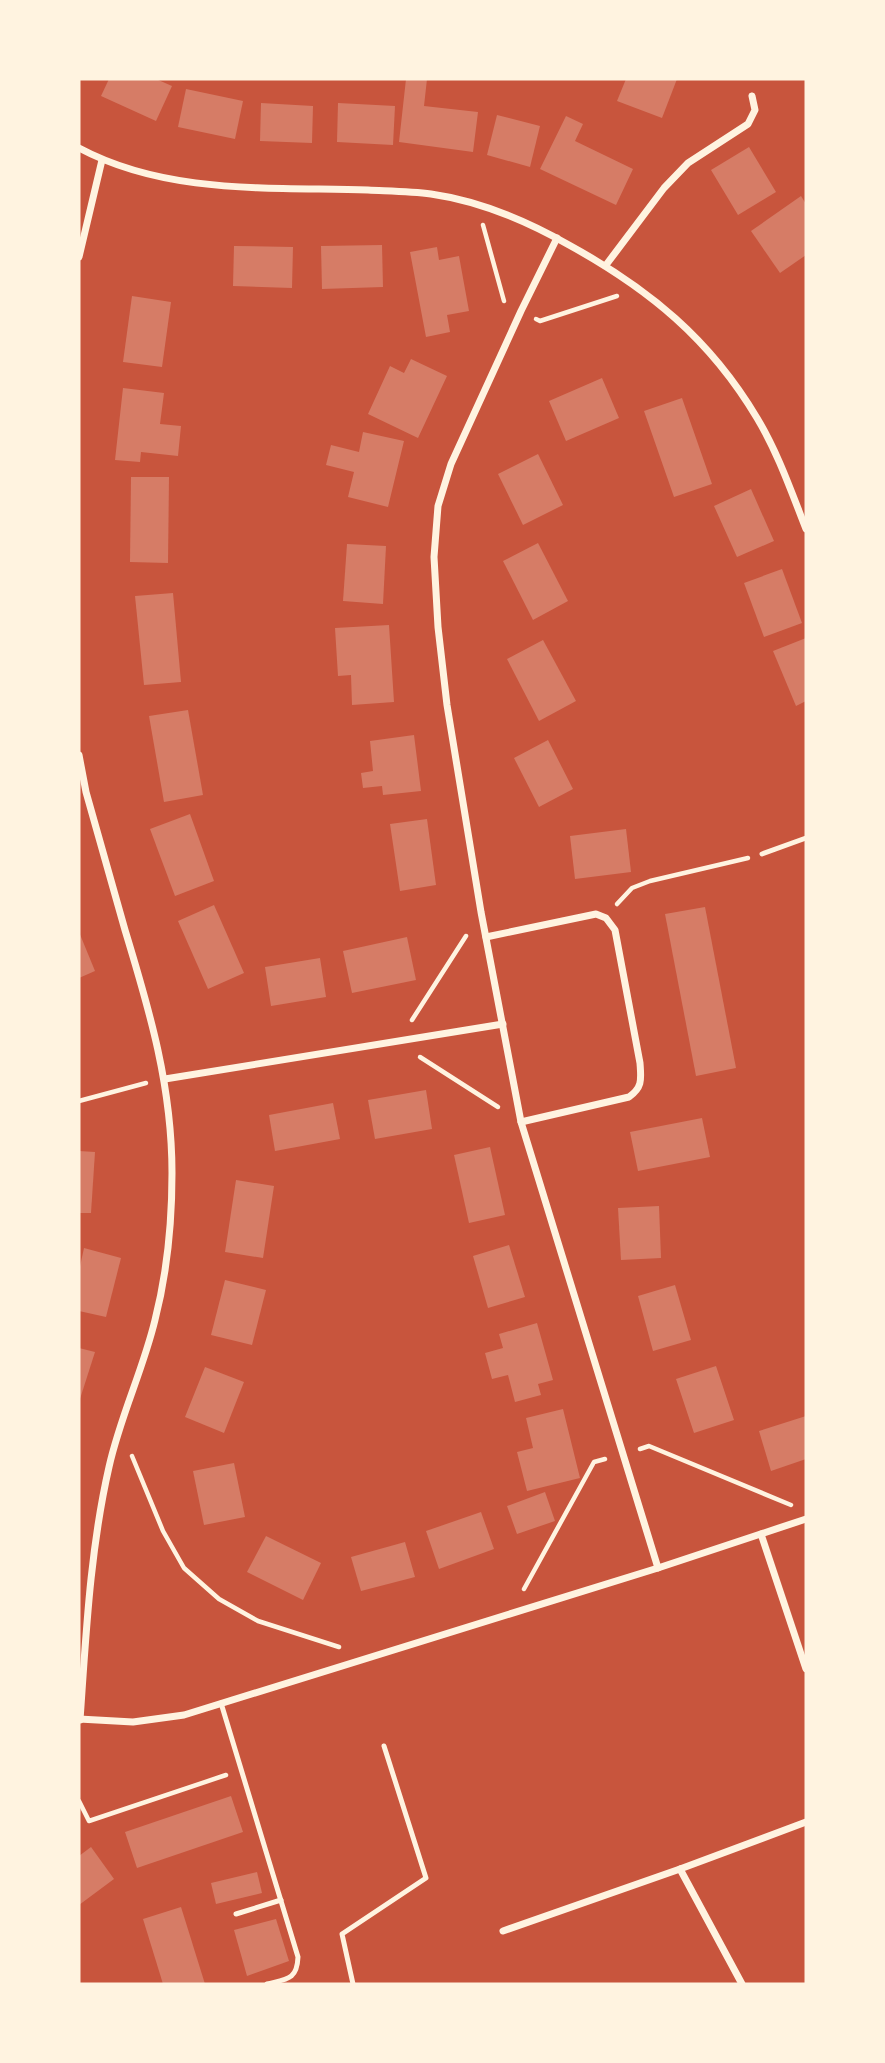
<svg xmlns="http://www.w3.org/2000/svg" width="885" height="2063" viewBox="0 0 885 2063" font-family="Raleway,sans-serif">
	<rect width="100%" height="100%" fill="#c8553d"/>
	<g fill="#d67c66">
		<path d="M 109,79 L 156,79 L 172,86 L 156,121 L 101,96 Z"/>
		<path d="M 406,79 L 427,79 L 424,106 L 478,112 L 473,152 L 399,142 Z"/>
		<path d="M 626,79 L 677,79 L 662,118 L 617,101 Z"/>
		<path d="M 186,89 L 243,101 L 235,139 L 178,127 Z"/>
		<path d="M 261,103 L 313,106 L 312,143 L 260,141 Z"/>
		<path d="M 338,103 L 395,106 L 393,145 L 337,142 Z"/>
		<path d="M 497,115 L 540,126 L 530,167 L 487,155 Z"/>
		<path d="M 566,116 L 583,124 L 575,141 L 633,169 L 616,205 L 540,169 Z"/>
		<path d="M 749,147 L 776,192 L 738,215 L 711,170 Z"/>
		<path d="M 801,196 L 806,204 L 806,255 L 780,273 L 751,231 Z"/>
		<path d="M 382,245 L 383,287 L 322,289 L 321,246 Z"/>
		<path d="M 234,246 L 293,247 L 292,288 L 233,286 Z"/>
		<path d="M 437,247 L 439,260 L 459,256 L 469,311 L 447,315 L 450,332 L 426,337 L 410,252 Z"/>
		<path d="M 132,296 L 171,302 L 162,367 L 123,362 Z"/>
		<path d="M 411,359 L 447,376 L 418,438 L 368,414 L 390,366 L 404,373 Z"/>
		<path d="M 602,378 L 619,418 L 566,441 L 549,401 Z"/>
		<path d="M 123,388 L 164,393 L 160,424 L 181,426 L 178,456 L 141,452 L 140,462 L 115,460 Z"/>
		<path d="M 682,398 L 712,484 L 674,497 L 644,411 Z"/>
		<path d="M 363,432 L 404,441 L 388,507 L 348,497 L 354,472 L 326,465 L 331,445 L 359,452 Z"/>
		<path d="M 538,454 L 563,505 L 523,525 L 498,474 Z"/>
		<path d="M 131,477 L 169,477 L 168,563 L 130,562 Z"/>
		<path d="M 751,489 L 774,541 L 737,557 L 714,506 Z"/>
		<path d="M 538,543 L 568,601 L 533,620 L 503,561 Z"/>
		<path d="M 347,544 L 386,546 L 383,604 L 343,601 Z"/>
		<path d="M 782,569 L 802,623 L 764,637 L 744,583 Z"/>
		<path d="M 173,593 L 181,682 L 144,685 L 135,596 Z"/>
		<path d="M 389,625 L 394,702 L 352,705 L 351,675 L 338,676 L 335,628 Z"/>
		<path d="M 806,638 L 806,701 L 796,706 L 773,651 Z"/>
		<path d="M 543,640 L 576,701 L 539,721 L 507,659 Z"/>
		<path d="M 188,710 L 203,795 L 164,802 L 149,716 Z"/>
		<path d="M 414,735 L 421,791 L 383,795 L 382,786 L 363,788 L 361,773 L 373,771 L 370,741 Z"/>
		<path d="M 548,740 L 573,789 L 539,807 L 514,758 Z"/>
		<path d="M 190,814 L 214,881 L 175,896 L 150,829 Z"/>
		<path d="M 427,819 L 436,885 L 400,891 L 390,824 Z"/>
		<path d="M 626,829 L 631,872 L 575,879 L 570,836 Z"/>
		<path d="M 214,905 L 244,973 L 208,989 L 178,921 Z"/>
		<path d="M 705,907 L 736,1068 L 696,1076 L 665,914 Z"/>
		<path d="M 79,932 L 95,971 L 79,978 Z"/>
		<path d="M 407,937 L 416,980 L 352,993 L 343,951 Z"/>
		<path d="M 320,958 L 326,997 L 271,1006 L 265,967 Z"/>
		<path d="M 426,1090 L 432,1129 L 375,1139 L 368,1100 Z"/>
		<path d="M 333,1103 L 340,1139 L 275,1151 L 269,1115 Z"/>
		<path d="M 702,1118 L 710,1157 L 638,1171 L 630,1132 Z"/>
		<path d="M 490,1147 L 505,1215 L 469,1223 L 454,1155 Z"/>
		<path d="M 79,1151 L 95,1152 L 91,1213 L 79,1213 Z"/>
		<path d="M 236,1180 L 274,1186 L 263,1258 L 225,1252 Z"/>
		<path d="M 659,1206 L 661,1258 L 621,1260 L 618,1208 Z"/>
		<path d="M 509,1245 L 525,1297 L 488,1308 L 473,1256 Z"/>
		<path d="M 84,1248 L 121,1258 L 106,1317 L 79,1311 L 79,1271 Z"/>
		<path d="M 225,1280 L 266,1290 L 252,1345 L 211,1335 Z"/>
		<path d="M 675,1285 L 691,1340 L 653,1351 L 638,1296 Z"/>
		<path d="M 537,1323 L 553,1380 L 538,1384 L 541,1395 L 515,1402 L 508,1375 L 492,1379 L 485,1353 L 503,1348 L 499,1334 Z"/>
		<path d="M 79,1348 L 95,1352 L 79,1402 Z"/>
		<path d="M 716,1366 L 734,1420 L 694,1433 L 676,1379 Z"/>
		<path d="M 205,1367 L 244,1382 L 224,1433 L 185,1417 Z"/>
		<path d="M 563,1409 L 580,1478 L 527,1491 L 517,1452 L 533,1448 L 526,1418 Z"/>
		<path d="M 806,1416 L 806,1459 L 771,1471 L 759,1431 Z"/>
		<path d="M 234,1463 L 245,1517 L 204,1525 L 193,1471 Z"/>
		<path d="M 545,1492 L 555,1521 L 517,1534 L 507,1506 Z"/>
		<path d="M 481,1512 L 494,1549 L 439,1569 L 426,1531 Z"/>
		<path d="M 266,1536 L 321,1563 L 303,1600 L 247,1572 Z"/>
		<path d="M 405,1542 L 415,1577 L 361,1591 L 351,1557 Z"/>
		<path d="M 231,1796 L 243,1832 L 137,1868 L 125,1832 Z"/>
		<path d="M 91,1847 L 114,1879 L 79,1905 L 79,1856 Z"/>
		<path d="M 257,1872 L 262,1893 L 216,1904 L 211,1883 Z"/>
		<path d="M 181,1907 L 205,1984 L 163,1984 L 143,1919 Z"/>
		<path d="M 276,1919 L 289,1961 L 247,1976 L 234,1930 Z"/>
	</g>
	<g fill="none" stroke-linecap="round" stroke-linejoin="round">
		<g stroke="#fff3e0" stroke-width="4.5">
			<path d="M 483,225 L 504,301"/>
			<path d="M 536,319 L 540,321 L 617,296"/>
			<path d="M 617,904 L 632,888 L 650,881 L 748,858"/>
			<path d="M 412,1020 L 466,936"/>
			<path d="M 420,1057 L 498,1107"/>
			<path d="M 79,1101 L 146,1083"/>
			<path d="M 640,1449 L 649,1446 L 791,1505"/>
			<path d="M 132,1456 L 163,1531 L 184,1568 L 219,1599 L 258,1621 L 339,1647"/>
			<path d="M 524,1589 L 594,1462 L 605,1459"/>
			<path d="M 79,1801 L 89,1821 L 226,1775"/>
		</g>
		<g stroke="#fff3e0" stroke-width="5">
			<path d="M 762,854 L 806,838"/>
			<path d="M 221,1703 L 298,1957 C 297,1980 287,1979 267,1984"/>
			<path d="M 236,1914 L 281,1900"/>
			<path d="M 353,1984 L 342,1934 L 426,1878 L 384,1746"/>
		</g>
		<g stroke="#fff3e0" stroke-width="7">
			<path d="M 79,148 C 167,195 271,187 368,190 C 389,191 411,191 431,194 C 480,201 527,221 569,245 C 649,289 710,339 757,418 C 778,453 791,491 806,529"/>
			<path d="M 557,238 L 521,311 L 451,464 L 438,506 L 434,557 L 438,627 L 447,705 L 481,912 L 521,1122 L 658,1568"/>
			<path d="M 79,257 L 102,160"/>
			<path d="M 606,265 L 664,188 L 688,163 L 748,124 L 755,110 L 752,96"/>
			<path d="M 79,755 L 86,792 C 99,838 112,884 125,930 C 150,1012 172,1087 172,1173 C 172,1222 167,1273 155,1320 C 143,1370 120,1417 109,1467 C 90,1550 86,1635 80,1720"/>
			<path d="M 486,937 L 596,914 L 606,918 L 615,930 L 640,1063 C 641,1079 643,1087 629,1097 L 521,1122"/>
			<path d="M 165,1079 L 503,1024"/>
			<path d="M 761,1534 L 806,1669"/>
			<path d="M 79,1719 L 133,1722 L 184,1715 L 658,1568 L 806,1519"/>
			<path d="M 680,1869 L 742,1984"/>
			<path d="M 503,1931 L 680,1869 L 806,1822"/>
		</g>
	</g>
	<rect width="885" height="2063" fill="none" stroke="#fff3e0" stroke-width="161"/>
</svg>
